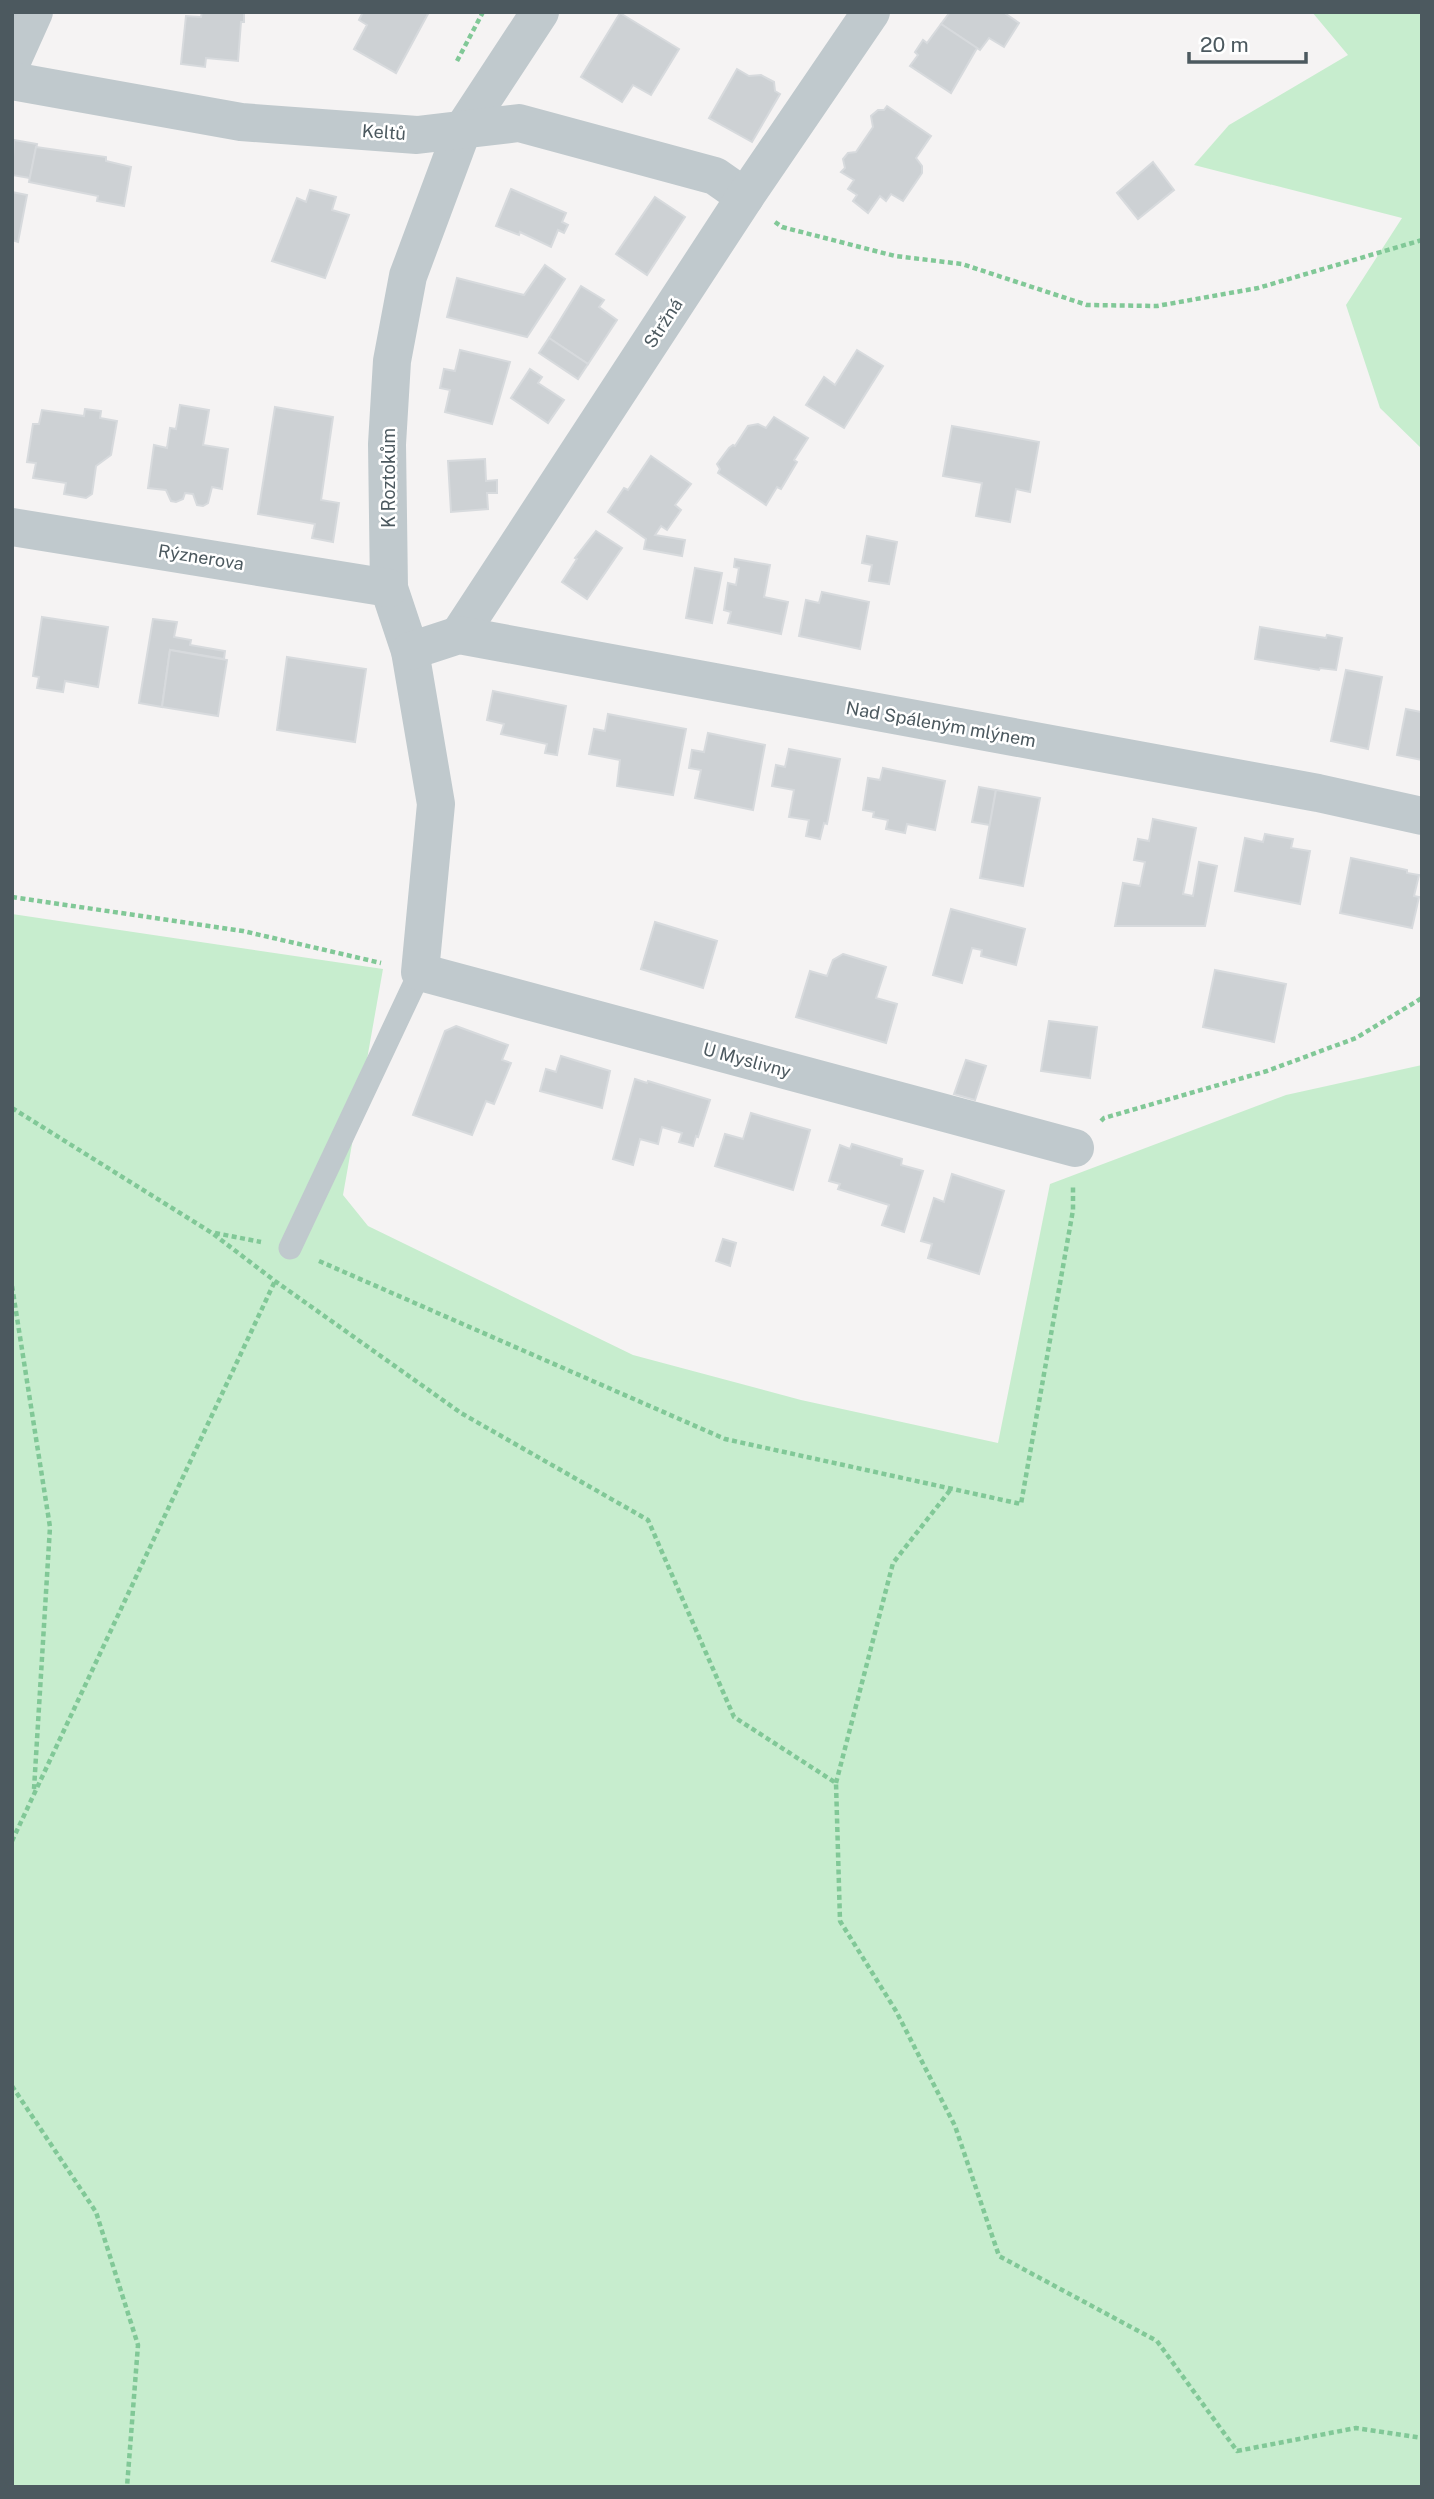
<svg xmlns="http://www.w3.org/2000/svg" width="1434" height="2499" viewBox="0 0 1434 2499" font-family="'Public Sans',sans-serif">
	<rect width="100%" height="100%" fill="#f5f3f3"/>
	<g fill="#c7edce">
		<path d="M 1312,12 L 1422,12 L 1422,449 L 1380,408 L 1346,305 L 1402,218 L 1194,165 L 1229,125 L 1348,55 Z"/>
		<path d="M 12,914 L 383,969 L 343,1195 L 368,1226 L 633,1355 L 801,1400 L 998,1443 L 1050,1184 L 1286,1095 L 1422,1065 L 1422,2487 L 12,2487 Z"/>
	</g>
	<g fill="#cdd1d4" stroke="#d7dadd" stroke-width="2">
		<path d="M 202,12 L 244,12 L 244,22 L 241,22 L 238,61 L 206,58 L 205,67 L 181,64 L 186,16 L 201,17 Z"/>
		<path d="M 363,12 L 429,12 L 396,73 L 354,49 L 367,25 L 359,20 Z"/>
		<path d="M 950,12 L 1003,12 L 1019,23 L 1004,47 L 989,38 L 980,50 L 941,24 Z"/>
		<path d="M 620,13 L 679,49 L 651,95 L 633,85 L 622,102 L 581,77 Z"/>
		<path d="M 941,24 L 977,48 L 951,93 L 910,66 L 918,55 L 915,52 L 923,40 L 927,43 Z"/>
		<path d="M 737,69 L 749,76 L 761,75 L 774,82 L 775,91 L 780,94 L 752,142 L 709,118 Z"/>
		<path d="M 887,106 L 931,136 L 916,158 L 922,166 L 922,173 L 903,201 L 891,194 L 886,201 L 880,196 L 868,213 L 853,201 L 857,195 L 848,189 L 854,180 L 841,172 L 845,168 L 843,159 L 848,153 L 856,152 L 873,127 L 871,116 L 878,110 L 884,110 Z"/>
		<path d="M 14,140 L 37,144 L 30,178 L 12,175 Z"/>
		<path d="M 36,147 L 106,157 L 106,161 L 131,167 L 124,206 L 97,201 L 98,196 L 29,182 Z"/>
		<path d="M 1153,162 L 1174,190 L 1138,219 L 1117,193 Z"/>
		<path d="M 511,189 L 566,213 L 562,222 L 568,225 L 564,233 L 558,230 L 551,247 L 520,232 L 519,235 L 496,226 Z"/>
		<path d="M 310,190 L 336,197 L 332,210 L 349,215 L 325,278 L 272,261 L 297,198 L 306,202 Z"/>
		<path d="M 12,192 L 27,195 L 18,242 L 12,240 Z"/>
		<path d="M 655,197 L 685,217 L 647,275 L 616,254 Z"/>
		<path d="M 545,265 L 565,279 L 527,337 L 447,317 L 457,278 L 524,295 Z"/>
		<path d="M 581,286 L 604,300 L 599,307 L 617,320 L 588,364 L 549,338 Z"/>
		<path d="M 549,338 L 588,364 L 578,379 L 539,353 Z"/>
		<path d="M 460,350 L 510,362 L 492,424 L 445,412 L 450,390 L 440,388 L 444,369 L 455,371 Z"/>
		<path d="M 857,350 L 883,366 L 844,428 L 806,405 L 824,377 L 835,385 Z"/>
		<path d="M 530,369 L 542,377 L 538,383 L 564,400 L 548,423 L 511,398 Z"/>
		<path d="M 180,405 L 209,410 L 203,445 L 228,449 L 222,489 L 212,487 L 208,503 L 203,506 L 197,505 L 193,494 L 185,493 L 183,499 L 176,502 L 171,501 L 166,490 L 148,488 L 154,445 L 167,448 L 170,428 L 176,429 Z"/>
		<path d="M 275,407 L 333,417 L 321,500 L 339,503 L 333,542 L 312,538 L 315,524 L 258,514 Z"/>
		<path d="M 85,409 L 101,411 L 100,418 L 117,421 L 111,455 L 96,466 L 92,494 L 86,498 L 64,494 L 66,483 L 33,478 L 36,463 L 27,462 L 33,424 L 39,424 L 42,410 L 84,416 Z"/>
		<path d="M 774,417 L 808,438 L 794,460 L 797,462 L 781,489 L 777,487 L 766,505 L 718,473 L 720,469 L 717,464 L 729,448 L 733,445 L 735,446 L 748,426 L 758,424 L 766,428 Z"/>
		<path d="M 952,426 L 1039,442 L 1030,492 L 1016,489 L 1010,522 L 976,516 L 982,483 L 943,476 Z"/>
		<path d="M 651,456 L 691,484 L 675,505 L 681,510 L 667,530 L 661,526 L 655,535 L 685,540 L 682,556 L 644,549 L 646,539 L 608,512 L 624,488 L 628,490 Z"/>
		<path d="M 485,459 L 486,481 L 497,480 L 497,493 L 487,493 L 488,509 L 451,512 L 448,461 Z"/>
		<path d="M 596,531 L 622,548 L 587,599 L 562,582 L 577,559 L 575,558 Z"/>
		<path d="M 867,536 L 897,542 L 889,584 L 869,581 L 872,565 L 862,563 Z"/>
		<path d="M 735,559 L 770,565 L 764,597 L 788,602 L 781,634 L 728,623 L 731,612 L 724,610 L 728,583 L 736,585 L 739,568 L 734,567 Z"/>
		<path d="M 695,568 L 722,573 L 712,623 L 686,618 Z"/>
		<path d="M 822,592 L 869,602 L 860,649 L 799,636 L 806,600 L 819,603 Z"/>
		<path d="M 42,617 L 108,627 L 98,687 L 65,681 L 63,692 L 37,688 L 39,677 L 33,676 Z"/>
		<path d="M 153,619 L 177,622 L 174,637 L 191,640 L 190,645 L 225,651 L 224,659 L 170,650 L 162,707 L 139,703 Z"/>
		<path d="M 1260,627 L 1326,638 L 1327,635 L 1342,638 L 1336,670 L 1320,668 L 1319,670 L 1255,659 Z"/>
		<path d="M 170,650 L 227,660 L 218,716 L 162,707 Z"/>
		<path d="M 287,657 L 366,669 L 355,742 L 277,730 Z"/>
		<path d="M 1346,670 L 1382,677 L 1368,749 L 1331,741 Z"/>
		<path d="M 493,691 L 566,706 L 557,755 L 545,753 L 547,744 L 501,734 L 504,724 L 487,720 Z"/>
		<path d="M 1406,709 L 1421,712 L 1422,709 L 1422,760 L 1397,755 Z"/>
		<path d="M 608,714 L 686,729 L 673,795 L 617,786 L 620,760 L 589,754 L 594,729 L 605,731 Z"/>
		<path d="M 708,733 L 765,745 L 753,810 L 695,798 L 701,770 L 689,768 L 692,750 L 704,752 Z"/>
		<path d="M 789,749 L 840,759 L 827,824 L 824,823 L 820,839 L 806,836 L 809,820 L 789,817 L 794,790 L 772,786 L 776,765 L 785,767 Z"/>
		<path d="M 883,768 L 945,781 L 935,830 L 907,824 L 905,833 L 886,829 L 888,820 L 873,817 L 874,812 L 863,810 L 868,778 L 880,780 Z"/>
		<path d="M 979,787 L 996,790 L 990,825 L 972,822 Z"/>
		<path d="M 996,790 L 1040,798 L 1023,886 L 980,878 Z"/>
		<path d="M 1153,819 L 1196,828 L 1183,894 L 1193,896 L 1199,862 L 1217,866 L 1205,926 L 1115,926 L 1123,883 L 1140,886 L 1145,862 L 1134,860 L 1138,839 L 1149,841 Z"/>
		<path d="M 1265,834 L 1293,839 L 1291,848 L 1310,851 L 1300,904 L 1235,891 L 1245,838 L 1263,842 Z"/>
		<path d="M 1351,858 L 1407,870 L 1407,873 L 1419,875 L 1414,896 L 1419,897 L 1412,928 L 1340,913 Z"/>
		<path d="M 951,909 L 1025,929 L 1016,965 L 981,956 L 982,950 L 972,948 L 962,983 L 933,975 Z"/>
		<path d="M 655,922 L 717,941 L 703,988 L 641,969 Z"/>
		<path d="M 843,954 L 886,967 L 876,998 L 897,1004 L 886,1043 L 796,1017 L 810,971 L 827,976 L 833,960 Z"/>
		<path d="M 1215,970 L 1286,984 L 1274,1042 L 1203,1027 Z"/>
		<path d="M 1049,1021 L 1097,1027 L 1090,1078 L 1041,1071 Z"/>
		<path d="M 456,1026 L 508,1045 L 502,1060 L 511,1063 L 494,1104 L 486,1101 L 472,1135 L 413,1115 L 445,1031 Z"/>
		<path d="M 561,1056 L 610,1071 L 602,1108 L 540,1091 L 546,1069 L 556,1072 Z"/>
		<path d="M 966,1060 L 986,1066 L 975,1100 L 954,1094 Z"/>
		<path d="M 635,1079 L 647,1083 L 648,1081 L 710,1100 L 698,1137 L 696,1136 L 693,1146 L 679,1142 L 682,1133 L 662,1127 L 658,1144 L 640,1139 L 633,1165 L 613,1159 Z"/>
		<path d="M 751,1113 L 810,1130 L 793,1190 L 715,1166 L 725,1134 L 743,1139 Z"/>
		<path d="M 852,1144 L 902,1159 L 901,1165 L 923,1171 L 904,1232 L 882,1225 L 889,1205 L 838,1189 L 840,1184 L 829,1181 L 840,1145 L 850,1149 Z"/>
		<path d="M 952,1174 L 1004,1191 L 979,1274 L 928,1258 L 932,1244 L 921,1241 L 934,1198 L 944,1202 Z"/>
		<path d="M 723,1239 L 736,1243 L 730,1266 L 716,1261 Z"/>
	</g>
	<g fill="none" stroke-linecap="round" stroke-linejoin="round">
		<g stroke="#81c897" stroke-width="4.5" stroke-dasharray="5 3.5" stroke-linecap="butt">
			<path d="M 457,61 L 483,12"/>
			<path d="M 775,222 L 782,227 L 895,256 L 962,264 L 1087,305 L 1157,306 L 1258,288 L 1422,240"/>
			<path d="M 12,897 L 243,931 L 381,963"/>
			<path d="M 12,1108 L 212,1233 L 275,1281 L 461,1413 L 648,1520 L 734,1717 L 836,1783 L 840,1921 L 896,2011 L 955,2126 L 999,2256 L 1157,2341 L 1237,2451 L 1356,2428 L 1422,2438"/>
			<path d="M 1101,1121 L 1104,1118 L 1267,1071 L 1356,1038 L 1422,998"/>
			<path d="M 215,1233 L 261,1242"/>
			<path d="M 319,1261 L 725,1439 L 1021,1504 L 1073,1210 L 1073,1186"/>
			<path d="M 12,1286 L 50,1527 L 34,1789"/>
			<path d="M 836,1783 L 893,1563 L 951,1489"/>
			<path d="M 12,1841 L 275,1281"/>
			<path d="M 12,2086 L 96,2212 L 138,2345 L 127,2487"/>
		</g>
		<path stroke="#c0c9cd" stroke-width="23" d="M 290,1248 L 420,972"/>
		<g stroke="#c0c9cd" stroke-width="38">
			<path d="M 540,12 L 462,131 L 408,276 L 392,361 L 387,444 L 389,588 L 410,651 L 436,804 L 420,972 L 1075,1148"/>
			<path d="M 12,61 L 34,12"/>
			<path d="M 12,81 L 241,122 L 417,135 L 519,123 L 715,176 L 745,197"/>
			<path d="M 12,527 L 389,588"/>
			<path d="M 459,635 L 745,197 L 871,12"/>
			<path d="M 410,651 L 459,635 L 1318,793 L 1422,816"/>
		</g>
	</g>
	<g text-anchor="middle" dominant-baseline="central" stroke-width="5" stroke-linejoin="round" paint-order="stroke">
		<g font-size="18" fill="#4c595f" stroke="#fff">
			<text transform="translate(384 132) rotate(4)">Keltů</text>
			<text transform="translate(663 323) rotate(-57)">Stržná</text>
			<text transform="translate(388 478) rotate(-90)">K Roztokům</text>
			<text transform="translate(201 557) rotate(9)">Rýznerova</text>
			<text transform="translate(941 724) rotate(10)">Nad Spáleným mlýnem</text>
			<text transform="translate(747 1060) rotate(15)">U Myslivny</text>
		</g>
	</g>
	<rect width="1434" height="2499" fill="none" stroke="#4c595f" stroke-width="28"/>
	<path d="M1189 52v10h117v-10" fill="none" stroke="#4c595f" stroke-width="3.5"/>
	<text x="1200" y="52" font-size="21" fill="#4c595f" stroke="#ffffff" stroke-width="5" paint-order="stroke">20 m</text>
</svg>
